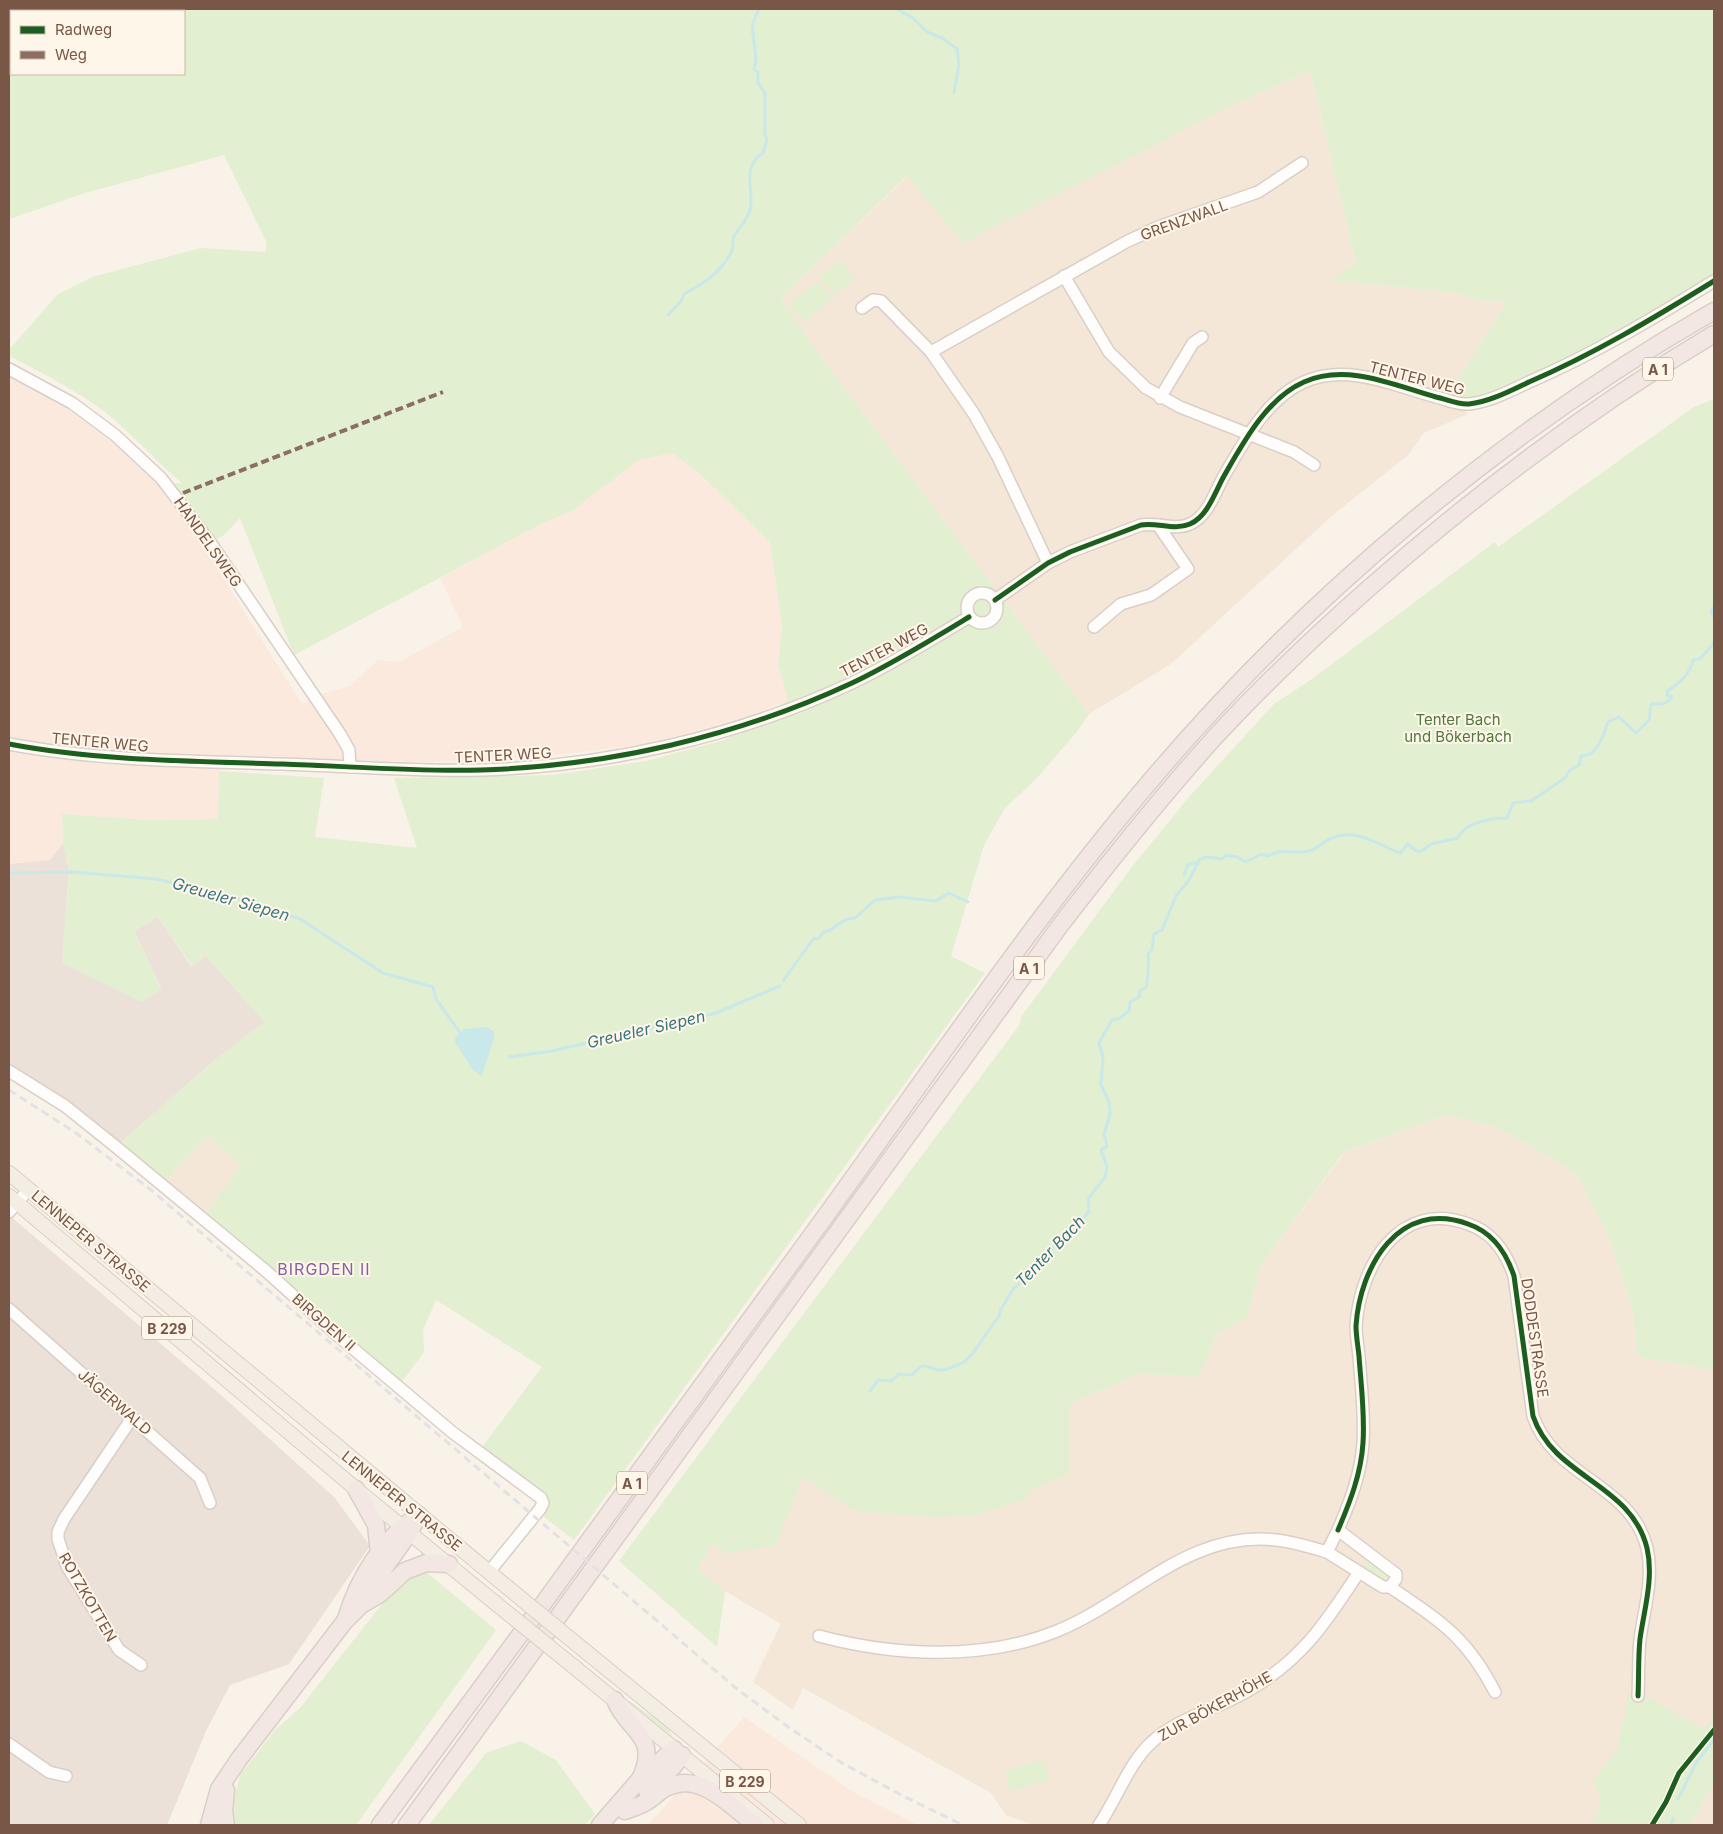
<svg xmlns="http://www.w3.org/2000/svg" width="1723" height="1834" viewBox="0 0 1723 1834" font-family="Inter,sans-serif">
	<rect width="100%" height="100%" fill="#f8f2e8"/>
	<g fill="#f4e7d8">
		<path d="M 1310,71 L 1356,263 L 1331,280 L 1452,292 L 1481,300 L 1507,302 L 1449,392 L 1468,414 L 1424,433 L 1408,455 L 1334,514 L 1171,664 L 1089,714 L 827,365 L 781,298 L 908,176 L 1233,105 Z"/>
		<path d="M 1445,1115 L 1494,1126 L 1555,1160 L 1576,1175 L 1609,1236 L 1632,1309 L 1637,1357 L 1714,1370 L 1714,1715 L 1700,1737 L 1630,1730 L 1599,1791 L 1601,1810 L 1592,1825 L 1032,1825 L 1006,1815 L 991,1793 L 803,1688 L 793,1710 L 753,1682 L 781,1624 L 725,1591 L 697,1569 L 713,1544 L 760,1548 L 775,1546 L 802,1476 L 1069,1404 L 1140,1374 L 1198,1377 L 1217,1333 L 1248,1317 L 1259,1269 L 1344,1153 Z"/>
		<path d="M 208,1136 L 241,1165 L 204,1216 L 164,1182 Z"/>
		<path d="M 1714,1782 L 1714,1825 L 1691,1825 Z"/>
	</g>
	<g fill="#fce9de">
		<path d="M 9,377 L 53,399 L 85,421 L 118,447 L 159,485 L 203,546 L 302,704 L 324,693 L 350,686 L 378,660 L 399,662 L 463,627 L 440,578 L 545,522 L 572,511 L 639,460 L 672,453 L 698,472 L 770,542 L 782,625 L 778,664 L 788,700 L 757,714 L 652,743 L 558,755 L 397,764 L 226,755 L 219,771 L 219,819 L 149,820 L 62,814 L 63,843 L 50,860 L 9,864 Z"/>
		<path d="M 744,1717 L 853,1792 L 918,1825 L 648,1825 Z"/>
	</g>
	<g fill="#ebe1d9">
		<path d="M 63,843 L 69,870 L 62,963 L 161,988 L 134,931 L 158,917 L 191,966 L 206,956 L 265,1022 L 216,1059 L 119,1144 L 9,1066 L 9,864 L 50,860 Z"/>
		<path d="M 9,1215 L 221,1395 L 335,1498 L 370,1546 L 289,1664 L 230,1685 L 206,1731 L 167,1825 L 9,1825 Z"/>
	</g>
	<g fill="#e3efd1" fill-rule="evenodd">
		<path d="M 9,9 L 1714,9 L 1714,276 L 1550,373 L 1467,404 L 1451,394 L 1455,383 L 1507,302 L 1481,300 L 1452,292 L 1330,280 L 1356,263 L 1310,71 L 1233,105 L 963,243 L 907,176 L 781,298 L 827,365 L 1089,714 L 1076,733 L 1035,780 L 1005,808 L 984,845 L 951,956 L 985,973 L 574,1540 L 544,1517 L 548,1501 L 480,1450 L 542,1367 L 436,1300 L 423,1330 L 424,1352 L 401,1383 L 204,1216 L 241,1165 L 208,1136 L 164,1182 L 119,1144 L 216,1059 L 264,1022 L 206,956 L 192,966 L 158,917 L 134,931 L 161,989 L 142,1002 L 62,963 L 69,870 L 63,843 L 62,814 L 149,820 L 218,819 L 219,771 L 324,778 L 315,837 L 417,848 L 394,778 L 553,775 L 646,761 L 725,740 L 788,700 L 778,664 L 782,625 L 770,542 L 698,472 L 672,453 L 639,460 L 572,511 L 545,522 L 294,655 L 240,518 L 224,535 L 203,546 L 159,485 L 182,483 C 155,461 132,433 104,411 C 75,390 43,373 11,357 L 9,350 L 58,294 L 92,277 L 201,248 L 266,252 L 266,241 L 224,155 L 85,193 L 9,219 ZM 11,11 L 184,11 L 184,74 L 11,74 Z"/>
		<path d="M 840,260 L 855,278 L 835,295 L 819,277 Z"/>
		<path d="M 817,281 L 832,298 L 804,321 L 790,304 Z"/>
		<path d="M 1714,399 L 1714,1370 L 1637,1357 L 1632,1309 L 1609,1236 L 1576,1175 L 1555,1160 L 1494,1126 L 1445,1115 L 1343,1153 L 1259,1269 L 1248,1317 L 1217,1333 L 1199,1377 L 1140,1374 L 1069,1404 L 1069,1473 L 1028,1492 L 1028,1498 L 977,1515 L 937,1517 L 857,1512 L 802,1477 L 776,1546 L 727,1553 L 713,1544 L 697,1569 L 725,1591 L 717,1647 L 619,1561 L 1020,1024 L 1021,1017 L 1131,868 L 1189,797 L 1274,704 L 1312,679 L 1495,542 L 1498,547 L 1694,407 Z"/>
		<path d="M 1371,1561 L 1386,1573 L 1385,1578 L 1380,1579 L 1365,1570 L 1365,1563 Z"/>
		<path d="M 425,1571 L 496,1630 L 356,1825 L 236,1825 L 232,1808 L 240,1775 L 275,1730 L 300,1708 L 393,1590 L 403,1581 Z"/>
		<path d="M 1629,1693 L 1643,1694 L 1704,1729 L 1714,1715 L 1714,1782 L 1691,1825 L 1592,1825 C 1601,1809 1603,1798 1593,1781 L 1617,1749 Z"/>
		<path d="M 629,1701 L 667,1726 L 673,1737 L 628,1702 Z"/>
		<path d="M 521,1741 L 556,1760 L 595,1814 L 585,1825 L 429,1825 L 486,1753 Z"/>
		<path d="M 1044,1760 L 1050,1780 L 1010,1791 L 1004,1771 Z"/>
	</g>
	<path fill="#c9e8e9" d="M 487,1027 L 494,1032 L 494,1038 L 482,1076 L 473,1070 L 455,1042 L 455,1038 L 464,1029 Z"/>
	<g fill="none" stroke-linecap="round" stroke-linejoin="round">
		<g stroke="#c9e8e9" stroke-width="3">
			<path d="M 76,9 L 84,9"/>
			<path d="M 897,9 L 913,18 L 927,32 L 942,38 L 957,49 L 959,64 L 954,92"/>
			<path d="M 668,315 L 681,301 L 684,294 C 705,283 721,272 732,251 C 734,246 731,241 734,236 C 739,228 747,220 750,210 C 755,191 740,167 763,153 L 767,140 L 765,135 L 765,93 L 758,83 L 758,72 L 754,70 L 756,59 L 752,25 L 759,9"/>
			<path d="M 1714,607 L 1711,611 L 1714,617"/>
			<path d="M 9,873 L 73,872 L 156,879 L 251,902 L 300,919 L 383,973 L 433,987 L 436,999 L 461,1034"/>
			<path d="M 1184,875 L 1188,864 L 1196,863"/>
			<path d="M 783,981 L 813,939 L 819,938 L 824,932 C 836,930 842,917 855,918 L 875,900 L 899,897 L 936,901 L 949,893 L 968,902"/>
			<path d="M 509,1057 L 552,1051 L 716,1013 L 780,986"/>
			<path d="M 870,1391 L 878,1380 L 891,1381 L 899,1374 L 912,1375 C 925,1361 923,1366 938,1370 C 946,1371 954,1366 960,1364 C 972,1361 989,1326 999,1317 L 1000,1311 L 1013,1289 L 1036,1269 L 1063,1235 L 1078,1226 L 1089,1211 L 1088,1199 L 1105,1177 L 1107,1167 L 1101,1150 L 1107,1146 L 1104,1134 L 1110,1114 L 1109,1102 L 1101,1085 L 1103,1057 L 1099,1043 L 1112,1020 L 1120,1018 L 1129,1011 L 1130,1002 L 1139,997 L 1140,991 L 1146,987 C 1148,980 1149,962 1148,954 L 1152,949 L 1154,934 L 1162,930 L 1176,896 L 1190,879 L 1199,860 L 1206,857 L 1222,859 L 1226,855 L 1237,857 L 1246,862 L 1261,854 L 1268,856 C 1282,847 1294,855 1309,851 C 1316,850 1323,841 1332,838 C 1358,828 1376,844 1400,853 L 1408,844 L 1416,851 L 1422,851 L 1431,844 L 1458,838 C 1463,823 1491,818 1507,818 L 1513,803 L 1531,801 L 1565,778 L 1570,770 L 1579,765 L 1581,756 C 1599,756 1603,734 1608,722 L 1619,717 L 1636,733 L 1649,720 L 1651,704 C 1660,704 1667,705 1672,697 L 1667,695 L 1667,691 C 1678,685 1691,673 1693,660 L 1700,659 L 1714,643"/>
			<path d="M 1678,1799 L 1697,1761 L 1714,1740"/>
			<path d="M 1671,1825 L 1673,1819"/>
		</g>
		<defs>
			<g id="minor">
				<path d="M 1064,276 L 1109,352 L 1146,388 L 1180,407 L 1294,452 L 1314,465"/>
				<path d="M 862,308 L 873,300 L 881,301 L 931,352 L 974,414 L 998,457 L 1048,563"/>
				<path d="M 931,352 L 1126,242 L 1158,227 L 1258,192 L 1302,163"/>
				<path d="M 9,369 L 72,403 L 115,435 L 161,478 L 210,542 L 340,734 L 349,750 L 350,767"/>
				<path d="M 1160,398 L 1193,343 L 1202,337"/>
				<circle cx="982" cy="608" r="15"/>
				<path d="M 995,600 L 1048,563 L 1070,552 L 1141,525 C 1157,522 1174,531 1190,524 C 1208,516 1215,492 1224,476 C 1243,443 1267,398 1304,382 C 1347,363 1393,385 1436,397 C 1446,399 1458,405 1469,404 C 1489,402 1510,391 1529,382 C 1594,354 1654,318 1714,281"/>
				<path d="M 1094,627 L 1121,604 L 1151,595 L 1188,569 L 1158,525"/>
				<path d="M 9,744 C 99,761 191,761 282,764 C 348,766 415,772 481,770 C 608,766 736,737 852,683 C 892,664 931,640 969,617"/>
				<path d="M 9,1071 L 65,1106 L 115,1146 L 266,1271 L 337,1335 L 452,1432 L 541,1498 L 543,1503 L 540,1509 L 489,1572"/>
				<path d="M 9,1212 L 29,1189"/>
				<path d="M 9,1309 L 200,1478 L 210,1503"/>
				<path d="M 132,1418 L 64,1519 L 58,1532 L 58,1539 L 67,1566 L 119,1650 L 141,1665"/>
				<path d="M 1338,1530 C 1350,1502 1361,1474 1363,1443 C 1365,1414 1361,1385 1359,1356 C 1358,1346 1356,1336 1356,1326 C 1360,1266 1399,1199 1468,1224 C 1492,1232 1506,1252 1514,1276 L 1533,1416 C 1554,1478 1631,1483 1647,1548 C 1654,1578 1644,1610 1640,1639 C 1638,1658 1639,1677 1638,1696"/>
				<path d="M 1338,1530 L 1396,1574 L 1396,1579 L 1390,1587 L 1383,1587 L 1327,1552 Z"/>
				<path d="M 1390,1587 C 1440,1621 1466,1636 1495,1692"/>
				<path d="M 819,1636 C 894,1656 983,1661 1057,1631 C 1131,1601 1189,1530 1276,1540 C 1294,1542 1310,1547 1327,1552"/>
				<path d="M 9,1744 L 49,1772 L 66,1776"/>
				<path d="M 1099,1825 C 1116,1800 1130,1761 1152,1742 C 1179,1717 1218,1709 1249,1690 C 1302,1660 1327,1621 1359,1572"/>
			</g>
			<g id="major">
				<path d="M 9,1173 L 507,1587"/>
				<path d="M 9,1196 L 356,1489 L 494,1602"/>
				<path d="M 585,1651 L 799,1825"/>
				<path d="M 573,1666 L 767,1825"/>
			</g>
			<g id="highway">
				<path d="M 356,1489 L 376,1525 L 379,1553"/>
				<path d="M 367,1601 C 377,1570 405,1546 418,1516"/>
				<path d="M 346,1619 C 358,1578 383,1538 419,1515"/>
				<path d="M 615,1700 C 627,1732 661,1735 640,1779"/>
				<path d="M 226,1790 L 224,1811 L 226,1825"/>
				<path d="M 647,1791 L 673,1767 L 682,1755"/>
				<path d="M 625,1811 C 632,1808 640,1806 646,1802 C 654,1798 660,1790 668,1787 C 701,1771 732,1808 756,1825"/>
				<path d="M 209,1825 L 219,1789 L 239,1759 L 345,1621 L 361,1605 L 380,1594 L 405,1571 L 426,1563 L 449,1564"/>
				<path d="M 380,1825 C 530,1622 679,1419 827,1214 C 935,1065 1038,912 1158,772 C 1313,591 1507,429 1714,311"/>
				<path d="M 407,1825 L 1059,927 C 1109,862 1160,798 1215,737 C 1264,684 1316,635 1369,588 C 1477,493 1591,407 1714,334"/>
				<path d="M 600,1825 L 640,1779 L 674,1749"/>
			</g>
		</defs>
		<use href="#minor" stroke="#d9cfc6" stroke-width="14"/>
		<use href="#major" stroke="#dacfc8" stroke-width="16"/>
		<use href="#highway" stroke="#dacfc8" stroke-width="19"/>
		<use href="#minor" stroke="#fefdfc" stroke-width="11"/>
		<use href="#major" stroke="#f3ede4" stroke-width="14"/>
		<use href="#highway" stroke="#f2e7e3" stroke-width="16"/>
		<path stroke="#e4e1e5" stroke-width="3" stroke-dasharray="8 5" stroke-linecap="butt" d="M 9,1090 L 76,1133 L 151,1190 L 737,1689 L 791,1729 L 842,1763 L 905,1797 L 963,1825"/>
		<defs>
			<g id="major-bridge">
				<path d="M 507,1587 L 585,1651"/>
				<path d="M 494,1602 L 573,1666"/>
			</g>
		</defs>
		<use href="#major-bridge" stroke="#dacfc8" stroke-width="16" stroke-linecap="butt"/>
		<use href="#major-bridge" stroke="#f3ede4" stroke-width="14"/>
		<path stroke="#8d6e63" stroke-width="4" stroke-dasharray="8 4" stroke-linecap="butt" d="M 183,493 L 443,392"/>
		<defs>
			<g id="cycleway">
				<path d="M 995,600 L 1048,563 L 1070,552 L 1141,525 C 1157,522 1174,531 1190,524 C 1208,516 1215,492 1224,476 C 1243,443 1267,398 1304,382 C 1347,363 1393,385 1436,397 C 1446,399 1458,405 1469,404 C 1489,402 1510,391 1529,382 C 1594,354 1654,318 1714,281"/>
				<path d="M 9,744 C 99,761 191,761 282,764 C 348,766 415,772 481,770 C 608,766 736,737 852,683 C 892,664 931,640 969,617"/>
				<path d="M 1338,1530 C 1350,1502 1361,1474 1363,1443 C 1365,1414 1361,1385 1359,1356 C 1358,1346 1356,1336 1356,1326 C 1360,1266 1399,1199 1468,1224 C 1492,1232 1506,1252 1514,1276 L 1533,1416 C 1554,1478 1631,1483 1647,1548 C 1654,1578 1644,1610 1640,1639 C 1638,1658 1639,1677 1638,1696"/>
				<path d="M 1652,1825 L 1666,1802 L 1679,1773 L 1714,1730"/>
			</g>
		</defs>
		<use href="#cycleway" stroke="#fff6ea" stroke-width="8"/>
		<use href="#cycleway" stroke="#1b5e20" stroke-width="5"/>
	</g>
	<g text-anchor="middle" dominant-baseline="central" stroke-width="4" stroke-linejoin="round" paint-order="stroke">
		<g fill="#fff6ea" stroke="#a08777" stroke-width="1">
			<rect x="1643" y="357.5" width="30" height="23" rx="4"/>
			<rect x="1014" y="956.5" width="30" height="23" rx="4"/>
			<rect x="142" y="1316.5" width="50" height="23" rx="4"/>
			<rect x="617" y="1471.5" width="30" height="23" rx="4"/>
			<rect x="720" y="1769.5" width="50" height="23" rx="4"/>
		</g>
		<g font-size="14" font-weight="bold" fill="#785746">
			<text x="1658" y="369">A 1</text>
			<text x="1029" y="968">A 1</text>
			<text x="167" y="1328">B 229</text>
			<text x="632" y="1483">A 1</text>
			<text x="745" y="1781">B 229</text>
		</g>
		<g font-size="15" fill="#785746" stroke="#fff6ea">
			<text transform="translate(1184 220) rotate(-20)">GRENZWALL</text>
			<text transform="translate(1417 378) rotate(14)">TENTER WEG</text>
			<text transform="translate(208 542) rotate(55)">HANDELSWEG</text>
			<text transform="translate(884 650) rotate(-28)">TENTER WEG</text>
			<text transform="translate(100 742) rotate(5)">TENTER WEG</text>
			<text transform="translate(503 755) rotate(-3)">TENTER WEG</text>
			<text transform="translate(91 1241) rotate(40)">LENNEPER STRASSE</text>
			<text transform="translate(324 1322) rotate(41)">BIRGDEN II</text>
			<text transform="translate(1535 1338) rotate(82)">DODDESTRASSE</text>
			<text transform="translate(115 1402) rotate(41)">JÄGERWALD</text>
			<text transform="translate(402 1501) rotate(39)">LENNEPER STRASSE</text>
			<text transform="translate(88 1597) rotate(60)">ROTZKOTTEN</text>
			<text transform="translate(1215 1706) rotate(-29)">ZUR BÖKERHÖHE</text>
		</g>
		<g font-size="15" fill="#4e7a3a" stroke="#fff6ea">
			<text x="1458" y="719">Tenter Bach<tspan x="1458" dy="17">und Bökerbach</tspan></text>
		</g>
		<g font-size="16" font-style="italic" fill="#38757f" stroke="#fff6ea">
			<text transform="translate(231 899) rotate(16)">Greueler Siepen</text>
			<text transform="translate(646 1029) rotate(-13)">Greueler Siepen</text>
			<text transform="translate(1050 1251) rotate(-46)">Tenter Bach</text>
		</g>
		<g font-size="16" letter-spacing="1" fill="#87619d" stroke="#fff6ea">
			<text x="324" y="1269">BIRGDEN II</text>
		</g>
	</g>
	<rect width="1723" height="1834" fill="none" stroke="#785746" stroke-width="20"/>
	<rect x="10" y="10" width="175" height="65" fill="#fff6ea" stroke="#c9b6a8"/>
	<rect x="20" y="26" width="25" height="8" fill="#1b5e20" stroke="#c9b6a8"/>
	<text x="55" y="35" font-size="15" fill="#785746">Radweg</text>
	<rect x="20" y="51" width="25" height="8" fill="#8d6e63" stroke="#c9b6a8"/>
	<text x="55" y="60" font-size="15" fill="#785746">Weg</text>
</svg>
